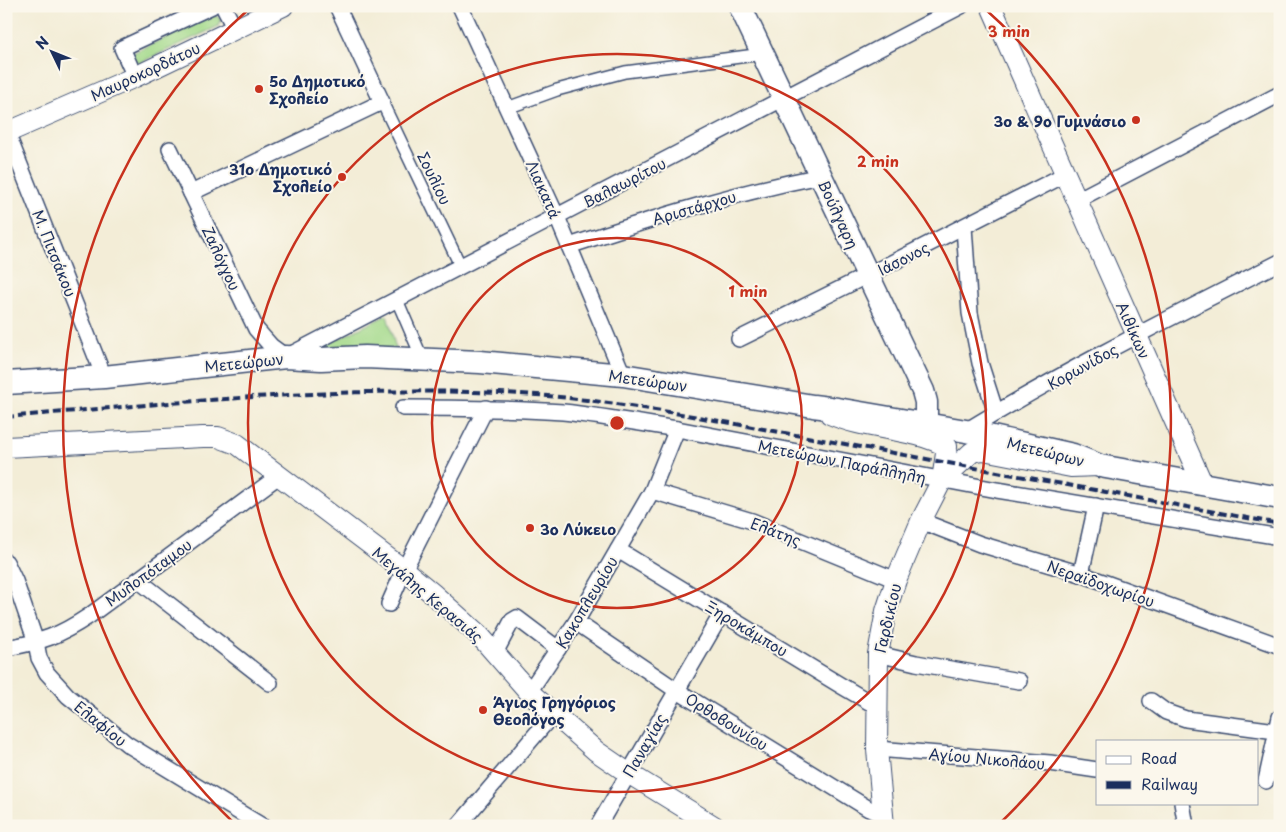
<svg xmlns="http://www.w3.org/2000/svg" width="1286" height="832" viewBox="0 0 1286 832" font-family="'Playpen Sans',sans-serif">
	<rect width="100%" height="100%" fill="#fbf7ec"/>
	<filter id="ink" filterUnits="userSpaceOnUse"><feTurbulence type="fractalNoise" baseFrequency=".02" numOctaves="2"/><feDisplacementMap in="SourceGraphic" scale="10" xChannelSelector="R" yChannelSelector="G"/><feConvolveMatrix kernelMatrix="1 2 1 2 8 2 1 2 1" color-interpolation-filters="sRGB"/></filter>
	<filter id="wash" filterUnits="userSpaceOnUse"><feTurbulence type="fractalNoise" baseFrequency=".0096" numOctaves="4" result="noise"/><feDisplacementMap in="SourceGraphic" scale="20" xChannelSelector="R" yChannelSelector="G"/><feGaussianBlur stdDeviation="1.12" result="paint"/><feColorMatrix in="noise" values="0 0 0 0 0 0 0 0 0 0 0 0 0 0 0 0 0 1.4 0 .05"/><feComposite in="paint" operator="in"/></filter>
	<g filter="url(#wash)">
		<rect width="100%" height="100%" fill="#f3edd7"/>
		<g fill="#a3d98a" stroke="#5f8474">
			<path d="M 214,15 L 221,19 L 219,26 L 137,64 L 132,54 L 133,53 Z"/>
			<path d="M 387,315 L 396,349 L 324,349 L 328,344 Z"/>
		</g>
	</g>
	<g filter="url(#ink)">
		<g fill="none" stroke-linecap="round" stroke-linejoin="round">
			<defs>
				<g id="pedestrian">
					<path d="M 382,102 L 461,267"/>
					<path d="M 507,108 L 557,90 L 625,72 L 763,54"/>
					<path d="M 397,300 L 422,358"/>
				</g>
				<g id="minor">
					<path d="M 223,6 L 235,29"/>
					<path d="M 460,6 L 557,217 L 623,375"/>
					<path d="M 135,77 L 122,48 L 212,6"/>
					<path d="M 6,130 L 104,377"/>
					<path d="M 170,149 L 256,329 L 271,346 L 286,357 L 961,6"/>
					<path d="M 191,193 L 382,102 L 337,6"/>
					<path d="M 1077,200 L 1280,94"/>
					<path d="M 964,227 L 970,313 L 980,363 L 996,413"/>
					<path d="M 569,246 C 654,218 734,193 821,176"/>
					<path d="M 739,339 L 868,275 L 1066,174"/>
					<path d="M 403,408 C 456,408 510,408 563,412 C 601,416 639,423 677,429 L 997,490 L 1280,537"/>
					<path d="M 966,431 C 1067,369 1174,316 1280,262"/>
					<path d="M 652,491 L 752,521 L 896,580"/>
					<path d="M 921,521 L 980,544 L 1081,574 L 1280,646"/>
					<path d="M 618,550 L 840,685 L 869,702 L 877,705"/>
					<path d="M 6,562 L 15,581 L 36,642 L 39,658 L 47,673 L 68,696 L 127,744 L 262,826"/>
					<path d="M 1081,574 L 1096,506"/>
					<path d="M 138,580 L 270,683"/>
					<path d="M 389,604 L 404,570 L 486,408"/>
					<path d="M 576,622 L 676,690 L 869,809 L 882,815"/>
					<path d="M 6,648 C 42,642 59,636 89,616 L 280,475"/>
					<path d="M 495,653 L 512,621 L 517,618 L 558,649"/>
					<path d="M 878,654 L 916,663 L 1019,681"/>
					<path d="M 529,692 L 576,622 L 652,491 L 677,429"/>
					<path d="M 1151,701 L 1166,712 L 1186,719 L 1276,731"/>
					<path d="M 877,749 L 1050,763 L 1097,770"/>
					<path d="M 1266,781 L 1280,717"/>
					<path d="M 1182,803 L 1186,826"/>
					<path d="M 458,826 L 553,714"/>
					<path d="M 598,826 L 722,613"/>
				</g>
				<g id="tertiary">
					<path d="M 991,6 L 1203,485"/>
					<path d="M 6,133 L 135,77 L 283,6"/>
					<path d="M 830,414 C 868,431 912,427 947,447 L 942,480 L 921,521 L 896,580 L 886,611 L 878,654 L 877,749 L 884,826"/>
					<path d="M 6,447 L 203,437 L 218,437 L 237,444 L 404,570 L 432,593 L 480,636 L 529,692 L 596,751 L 628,773 L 714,826"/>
					<path d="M 942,480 L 972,452 L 983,450 L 1071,467 L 1099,466"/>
				</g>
				<g id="secondary">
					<path d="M 740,6 L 923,391 L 926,402 L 926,424"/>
					<path d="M 6,383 L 104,377 L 286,357 L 321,359 L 365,357 L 480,362 L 623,375 L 813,406 L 837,409 L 966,431 L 1073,455 L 1100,466 L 1280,498"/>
				</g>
			</defs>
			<use href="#pedestrian" stroke="#3b4c70" stroke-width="14"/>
			<use href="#minor" stroke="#3b4c70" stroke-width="18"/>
			<use href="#tertiary" stroke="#3b4c70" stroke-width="22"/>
			<use href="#secondary" stroke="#3b4c70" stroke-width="25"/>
			<use href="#pedestrian" stroke="#fff" stroke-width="11"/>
			<use href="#minor" stroke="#fff" stroke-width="15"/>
			<use href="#tertiary" stroke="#fff" stroke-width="20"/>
			<use href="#secondary" stroke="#fff" stroke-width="22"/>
			<path stroke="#1b2f5e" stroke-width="4" stroke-dasharray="8 4" stroke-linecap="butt" d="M 6,417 C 171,403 335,386 500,393 C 563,395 625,405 687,415 L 1280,524"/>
		</g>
	</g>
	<g fill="none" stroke="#c8321e" stroke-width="2.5">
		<circle cx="617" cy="423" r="185"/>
		<circle cx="617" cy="423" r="369"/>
		<path d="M236 825A554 554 0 0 1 250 8M984 8A554 554 0 0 1 998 825"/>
	</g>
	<g fill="#c8321e" stroke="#fbf7ec" stroke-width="2">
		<circle cx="259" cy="89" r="5"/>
		<circle cx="1136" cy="120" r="5"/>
		<circle cx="342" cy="177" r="5"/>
		<circle cx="530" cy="528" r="5"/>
		<circle cx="483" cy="710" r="5"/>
	</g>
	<g text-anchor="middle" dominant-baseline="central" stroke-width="4" stroke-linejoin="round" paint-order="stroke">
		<g font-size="15" fill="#1b2f5e" stroke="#fbf7ec">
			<text transform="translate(145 71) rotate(-25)">Μαυροκορδάτου</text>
			<text transform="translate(435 178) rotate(64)">Σουλίου</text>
			<text transform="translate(624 182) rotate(-27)">Βαλαωρίτου</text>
			<text transform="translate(544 189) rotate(66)">Λιακατά</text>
			<text transform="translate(694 207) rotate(-16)">Αριστάρχου</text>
			<text transform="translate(839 214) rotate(65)">Βούλγαρη</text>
			<text transform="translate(55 253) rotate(68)">Μ. Πιτσάκου</text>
			<text transform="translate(222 258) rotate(65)">Ζαλόγγου</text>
			<text transform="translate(903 258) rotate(-27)">Ιάσονος</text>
			<text transform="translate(1134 330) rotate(66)">Αιθίκων</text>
			<text transform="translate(244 362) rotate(-6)">Μετεώρων</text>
			<text transform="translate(1082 366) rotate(-29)">Κορωνίδος</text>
			<text transform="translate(648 380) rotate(8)">Μετεώρων</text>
			<text transform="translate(1046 451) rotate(14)">Μετεώρων</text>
			<text transform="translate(842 461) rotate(11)">Μετεώρων Παράλληλη</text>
			<text transform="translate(776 531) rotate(21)">Ελάτης</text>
			<text transform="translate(148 572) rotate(-36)">Μυλοπόταμου</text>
			<text transform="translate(1101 583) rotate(19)">Νεραϊδοχωρίου</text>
			<text transform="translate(428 594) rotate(40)">Μεγάλης Κερασιάς</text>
			<text transform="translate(586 602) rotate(-59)">Κακοπλευρίου</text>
			<text transform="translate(887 618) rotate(-77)">Γαρδικίου</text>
			<text transform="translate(747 628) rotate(31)">Ξηροκάμπου</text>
			<text transform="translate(727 721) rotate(32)">Ορθοβουνίου</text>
			<text transform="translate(101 723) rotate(39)">Ελαφίου</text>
			<text transform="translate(644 745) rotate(-60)">Παναγίας</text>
			<text transform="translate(987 758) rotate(5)">Αγίου Νικολάου</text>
		</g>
		<g font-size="15" font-weight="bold" fill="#1b2f5e" stroke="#fbf7ec" text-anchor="start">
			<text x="269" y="80">5ο Δημοτικό<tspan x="269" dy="17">Σχολείο</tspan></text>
			<text x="1126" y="120" text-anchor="end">3ο &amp; 9ο Γυμνάσιο</text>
			<text x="332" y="168" text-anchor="end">31ο Δημοτικό<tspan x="332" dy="17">Σχολείο</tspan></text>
			<text x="540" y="528">3ο Λύκειο</text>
			<text x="493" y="701">Άγιος Γρηγόριος<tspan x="493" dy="17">Θεολόγος</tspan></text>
		</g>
	</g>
	<circle cx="617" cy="423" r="8" fill="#c8321e" stroke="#fbf7ec" stroke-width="2.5"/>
	<g font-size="15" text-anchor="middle" font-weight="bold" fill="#c8321e" stroke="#fbf7ec" stroke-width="4" stroke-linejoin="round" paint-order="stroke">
		<text x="1009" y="37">3 min</text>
		<text x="878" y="167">2 min</text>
		<text x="748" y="297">1 min</text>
	</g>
	<rect width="1286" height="832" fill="none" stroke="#fbf7ec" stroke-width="25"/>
	<rect x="1096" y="740" width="162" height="65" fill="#fbf7ec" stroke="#a1a7b3"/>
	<rect x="1106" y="756" width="25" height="8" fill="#ffffff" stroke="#a1a7b3"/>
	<text x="1141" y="764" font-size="15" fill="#1b2f5e">Road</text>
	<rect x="1106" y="781" width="25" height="8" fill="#1b2f5e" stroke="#a1a7b3"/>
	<text x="1141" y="790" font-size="15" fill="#1b2f5e">Railway</text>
	<g transform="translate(52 52) rotate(313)" stroke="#fbf7ec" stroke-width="4" paint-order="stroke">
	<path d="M0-4L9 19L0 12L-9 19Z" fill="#1b2f5e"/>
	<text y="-8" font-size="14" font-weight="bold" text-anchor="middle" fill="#1b2f5e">N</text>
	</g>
</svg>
